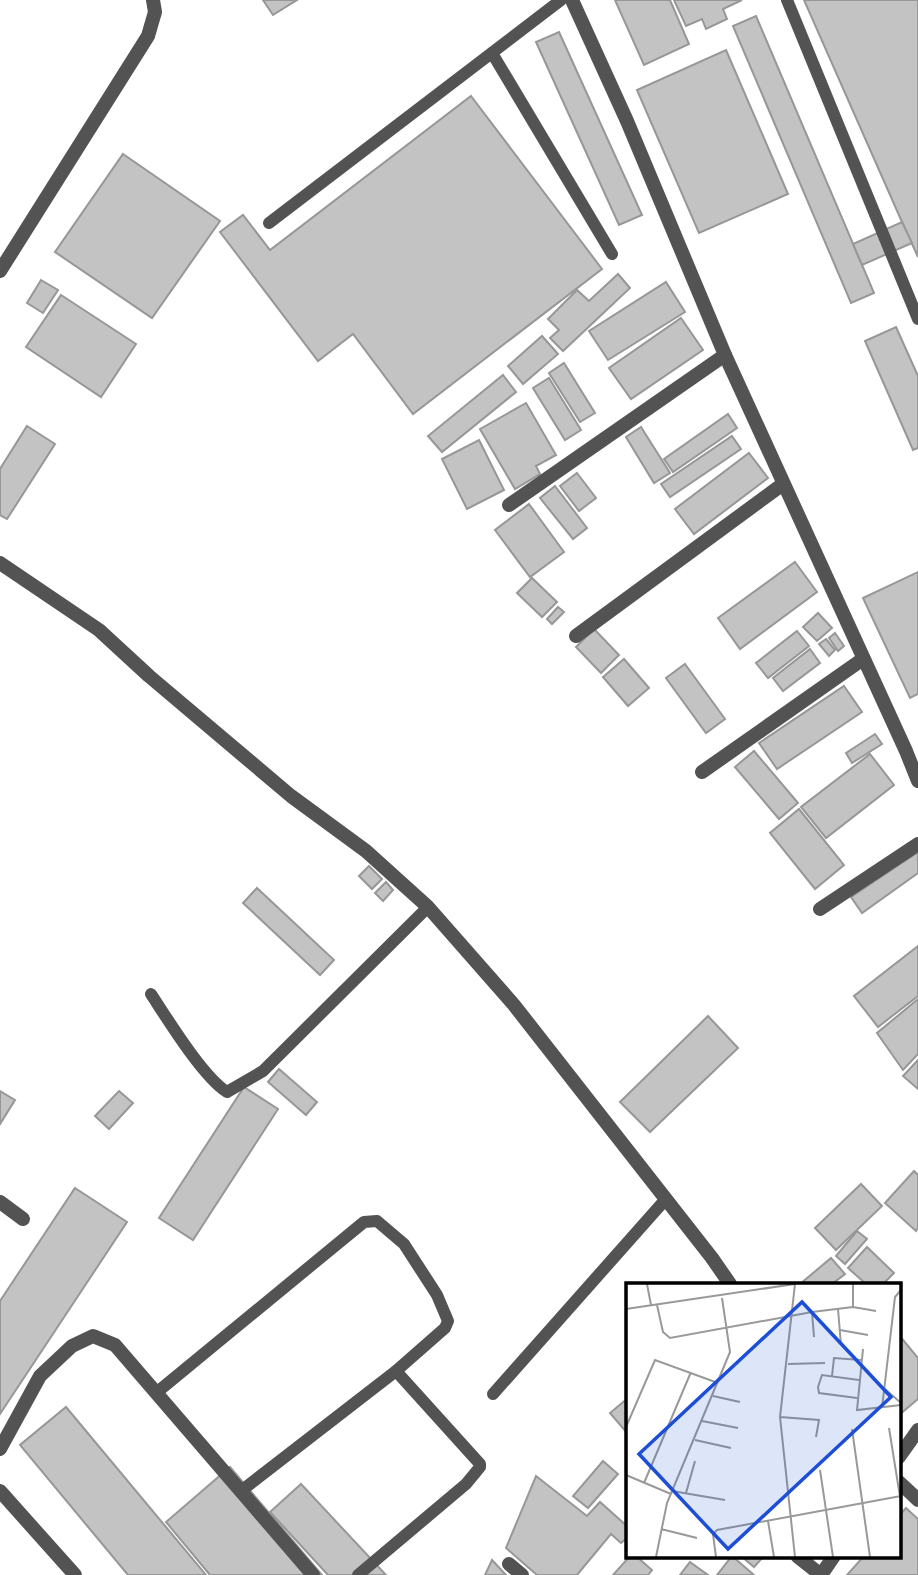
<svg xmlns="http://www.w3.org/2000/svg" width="918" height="1575" viewBox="0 0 918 1575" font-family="Signika,sans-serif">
	<rect width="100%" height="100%" fill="#fff"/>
	<g fill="#c3c3c3" stroke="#979797" stroke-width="2">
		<path d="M 263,0 L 297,0 L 273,15 Z"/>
		<path d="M 615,0 L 670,0 L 689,44 L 644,65 Z"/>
		<path d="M 674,0 L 742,0 L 723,9 L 727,19 L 706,29 L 702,19 L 686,26 Z"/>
		<path d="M 804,0 L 918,0 L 918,257 L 902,222 Z"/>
		<path d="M 756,16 L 874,293 L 851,303 L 733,26 Z"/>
		<path d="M 559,32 L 642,215 L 619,225 L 536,42 Z"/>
		<path d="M 726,50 L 788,194 L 699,233 L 637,90 Z"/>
		<path d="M 471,96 L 602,269 L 413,414 L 353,334 L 318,361 L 220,232 L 243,215 L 270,250 Z"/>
		<path d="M 123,154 L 220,221 L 152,318 L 55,252 Z"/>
		<path d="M 902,222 L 912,243 L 862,265 L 853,244 Z"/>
		<path d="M 618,274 L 630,288 L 563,351 L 550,338 L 559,330 L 548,319 L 577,290 L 589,301 Z"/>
		<path d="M 41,280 L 58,290 L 43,313 L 27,303 Z"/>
		<path d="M 666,282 L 685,312 L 608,360 L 589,331 Z"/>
		<path d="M 61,295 L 136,344 L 101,397 L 26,347 Z"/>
		<path d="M 681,318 L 703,350 L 631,399 L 609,368 Z"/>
		<path d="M 896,327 L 918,376 L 918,448 L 913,450 L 865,341 Z"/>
		<path d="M 542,336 L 558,354 L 523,384 L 508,366 Z"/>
		<path d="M 564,363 L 595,413 L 580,422 L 549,373 Z"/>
		<path d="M 503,375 L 516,392 L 442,452 L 428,436 Z"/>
		<path d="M 549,378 L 581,430 L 565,440 L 533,388 Z"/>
		<path d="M 526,403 L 556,455 L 536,466 L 540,474 L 515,489 L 480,429 Z"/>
		<path d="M 728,414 L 737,428 L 673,472 L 664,459 Z"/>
		<path d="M 27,426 L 55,444 L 7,519 L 0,515 L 0,469 Z"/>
		<path d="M 641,427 L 670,473 L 654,483 L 626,437 Z"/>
		<path d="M 732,436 L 741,449 L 670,497 L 661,484 Z"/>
		<path d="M 479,440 L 504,490 L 467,509 L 442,459 Z"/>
		<path d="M 749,453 L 768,478 L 694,534 L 675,509 Z"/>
		<path d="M 577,473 L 596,498 L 579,511 L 560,486 Z"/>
		<path d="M 555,486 L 587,528 L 573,539 L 540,498 Z"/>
		<path d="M 529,504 L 564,552 L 530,577 L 495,530 Z"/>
		<path d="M 795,562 L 817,592 L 740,649 L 718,618 Z"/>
		<path d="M 918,572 L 918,694 L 910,698 L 863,598 Z"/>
		<path d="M 532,578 L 557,602 L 542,617 L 517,593 Z"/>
		<path d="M 558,607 L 564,612 L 552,624 L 547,619 Z"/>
		<path d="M 818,613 L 832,628 L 817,641 L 803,627 Z"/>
		<path d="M 594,629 L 619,655 L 601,673 L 576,647 Z"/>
		<path d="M 797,631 L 809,646 L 768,678 L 756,663 Z"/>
		<path d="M 835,633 L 844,646 L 838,651 L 829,638 Z"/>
		<path d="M 826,639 L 835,650 L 829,656 L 819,644 Z"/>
		<path d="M 810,649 L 820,663 L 783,691 L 773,678 Z"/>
		<path d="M 624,659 L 649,688 L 628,706 L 603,677 Z"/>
		<path d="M 685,664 L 725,719 L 706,733 L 666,678 Z"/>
		<path d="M 844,686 L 862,712 L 777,769 L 759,743 Z"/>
		<path d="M 875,734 L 882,744 L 852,763 L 846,753 Z"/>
		<path d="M 754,751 L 798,803 L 779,819 L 735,767 Z"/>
		<path d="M 870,754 L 894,785 L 826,838 L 801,807 Z"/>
		<path d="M 799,809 L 844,865 L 815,889 L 770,833 Z"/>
		<path d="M 918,852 L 918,873 L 862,913 L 851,897 Z"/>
		<path d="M 369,866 L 382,879 L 372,889 L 359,876 Z"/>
		<path d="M 386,882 L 393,890 L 383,901 L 375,893 Z"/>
		<path d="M 257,888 L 334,960 L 320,975 L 243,903 Z"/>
		<path d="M 918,946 L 918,996 L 878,1027 L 854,996 Z"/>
		<path d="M 918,999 L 918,1054 L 903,1070 L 877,1033 Z"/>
		<path d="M 708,1016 L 738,1048 L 650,1132 L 620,1102 Z"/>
		<path d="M 918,1060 L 918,1089 L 903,1076 Z"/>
		<path d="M 279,1069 L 317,1102 L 306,1115 L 268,1082 Z"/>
		<path d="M 244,1087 L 278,1109 L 193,1240 L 159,1218 Z"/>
		<path d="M 0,1091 L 15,1100 L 0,1124 Z"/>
		<path d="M 119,1091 L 133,1103 L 109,1129 L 95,1116 Z"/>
		<path d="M 914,1171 L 918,1175 L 918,1228 L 916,1231 L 885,1203 Z"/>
		<path d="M 861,1184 L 882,1206 L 836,1250 L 815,1228 Z"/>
		<path d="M 75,1188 L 127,1222 L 0,1414 L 0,1301 Z"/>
		<path d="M 857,1231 L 867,1239 L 845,1264 L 836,1256 Z"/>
		<path d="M 867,1247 L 894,1273 L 883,1284 L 866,1284 L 848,1268 Z"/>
		<path d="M 831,1258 L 845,1274 L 832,1284 L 800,1284 Z"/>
		<path d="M 899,1335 L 918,1358 L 918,1399 L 899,1415 Z"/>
		<path d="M 628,1398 L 628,1434 L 610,1413 Z"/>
		<path d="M 66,1407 L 206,1575 L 128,1575 L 20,1445 Z"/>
		<path d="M 603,1461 L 618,1474 L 588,1508 L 573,1496 Z"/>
		<path d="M 230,1467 L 322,1575 L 210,1575 L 166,1522 Z"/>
		<path d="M 536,1476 L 587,1516 L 600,1502 L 628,1527 L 628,1537 L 621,1543 L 611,1534 L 577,1575 L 537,1575 L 506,1548 Z"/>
		<path d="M 301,1484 L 386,1575 L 328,1575 L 270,1512 Z"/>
		<path d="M 906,1508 L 918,1519 L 918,1575 L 847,1575 L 864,1556 L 899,1556 L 899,1516 Z"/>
		<path d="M 630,1556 L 636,1556 L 652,1570 L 648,1575 L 613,1575 Z"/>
		<path d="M 732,1556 L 754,1575 L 717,1575 Z"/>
		<path d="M 741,1556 L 764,1556 L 754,1567 Z"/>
		<path d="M 492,1560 L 506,1575 L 485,1575 Z"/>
		<path d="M 690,1562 L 708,1575 L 680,1575 Z"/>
	</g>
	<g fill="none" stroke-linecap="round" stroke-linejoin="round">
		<g stroke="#535353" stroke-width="12">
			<path d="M 787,0 L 918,319"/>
			<path d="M 492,53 L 612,254"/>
			<path d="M 269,223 L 561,0"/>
			<path d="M 151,994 C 168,1020 203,1077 227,1092 L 263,1071 L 428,907"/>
			<path d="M 156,1393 L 364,1222 L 377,1221 L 404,1244 L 437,1295 L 448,1321 L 445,1328 L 396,1371 L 241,1491"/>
			<path d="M 493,1394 L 665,1200"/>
			<path d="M 358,1575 L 466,1484 L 480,1467 L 480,1464 L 396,1371"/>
		</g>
		<g stroke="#535353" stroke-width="14">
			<path d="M 572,0 L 627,121 L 725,355 L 906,751 L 918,781"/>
			<path d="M 0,271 L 148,36 L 155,12 L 153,0"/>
			<path d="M 509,505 L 725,355"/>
			<path d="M 0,563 L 99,630 L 149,676 L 291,796 L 366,851 L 428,907 L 514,1005 L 712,1258 L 730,1284"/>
			<path d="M 576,636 L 783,484"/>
			<path d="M 702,772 L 863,659"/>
			<path d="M 820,909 L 918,844"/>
			<path d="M 0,1202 L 23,1219"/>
			<path d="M 0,1449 L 40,1376 L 72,1346 L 93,1336 L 115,1345 L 313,1575"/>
			<path d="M 899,1457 L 918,1430"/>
			<path d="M 899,1482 L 918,1500"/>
			<path d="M 0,1491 L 75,1575"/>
			<path d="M 797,1556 L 821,1575"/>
			<path d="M 509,1564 L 522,1575"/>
			<path d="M 821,1575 L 834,1556"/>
		</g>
	</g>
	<g transform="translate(626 1283)">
		<rect width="275" height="275" fill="#fff"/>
		<path fill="none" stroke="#999" stroke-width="2" d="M 21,1 L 25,22M 169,1 L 154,134 L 169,274M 31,22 L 37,49 L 44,55 L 186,29 L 227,24 L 250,28M 227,24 L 227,1M 0,26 L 169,1M 212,26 L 215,62M 186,29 L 188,54M 214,47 L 242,52M 237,66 L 231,127 L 275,122M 162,81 L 199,80M 206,93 L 208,75 L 235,77M 259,106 L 275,120M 87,113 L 114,119M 231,115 L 193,110 L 192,104 L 196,92 L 233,97M 256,125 L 269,14 L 275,7M 154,134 L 193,137 L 190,154M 76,138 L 112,145M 0,144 L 29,77 L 92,100M 263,145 L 275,220M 226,146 L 244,274M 69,157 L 105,165M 194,187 L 207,274M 0,192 L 45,211M 18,200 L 65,89M 46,208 L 99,217M 60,210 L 69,178M 142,238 L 148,274M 35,246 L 71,255M 30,274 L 41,220 L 104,69 L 96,15M 90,274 L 87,251 L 91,247 L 275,213"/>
		<path fill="#1d4ed8" fill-opacity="0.15" stroke="#1d4ed8" stroke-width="3.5" d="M 176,19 L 265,114 L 102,266 L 13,171 Z"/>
		<rect width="275" height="275" fill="none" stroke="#000" stroke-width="3.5"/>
	</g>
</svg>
